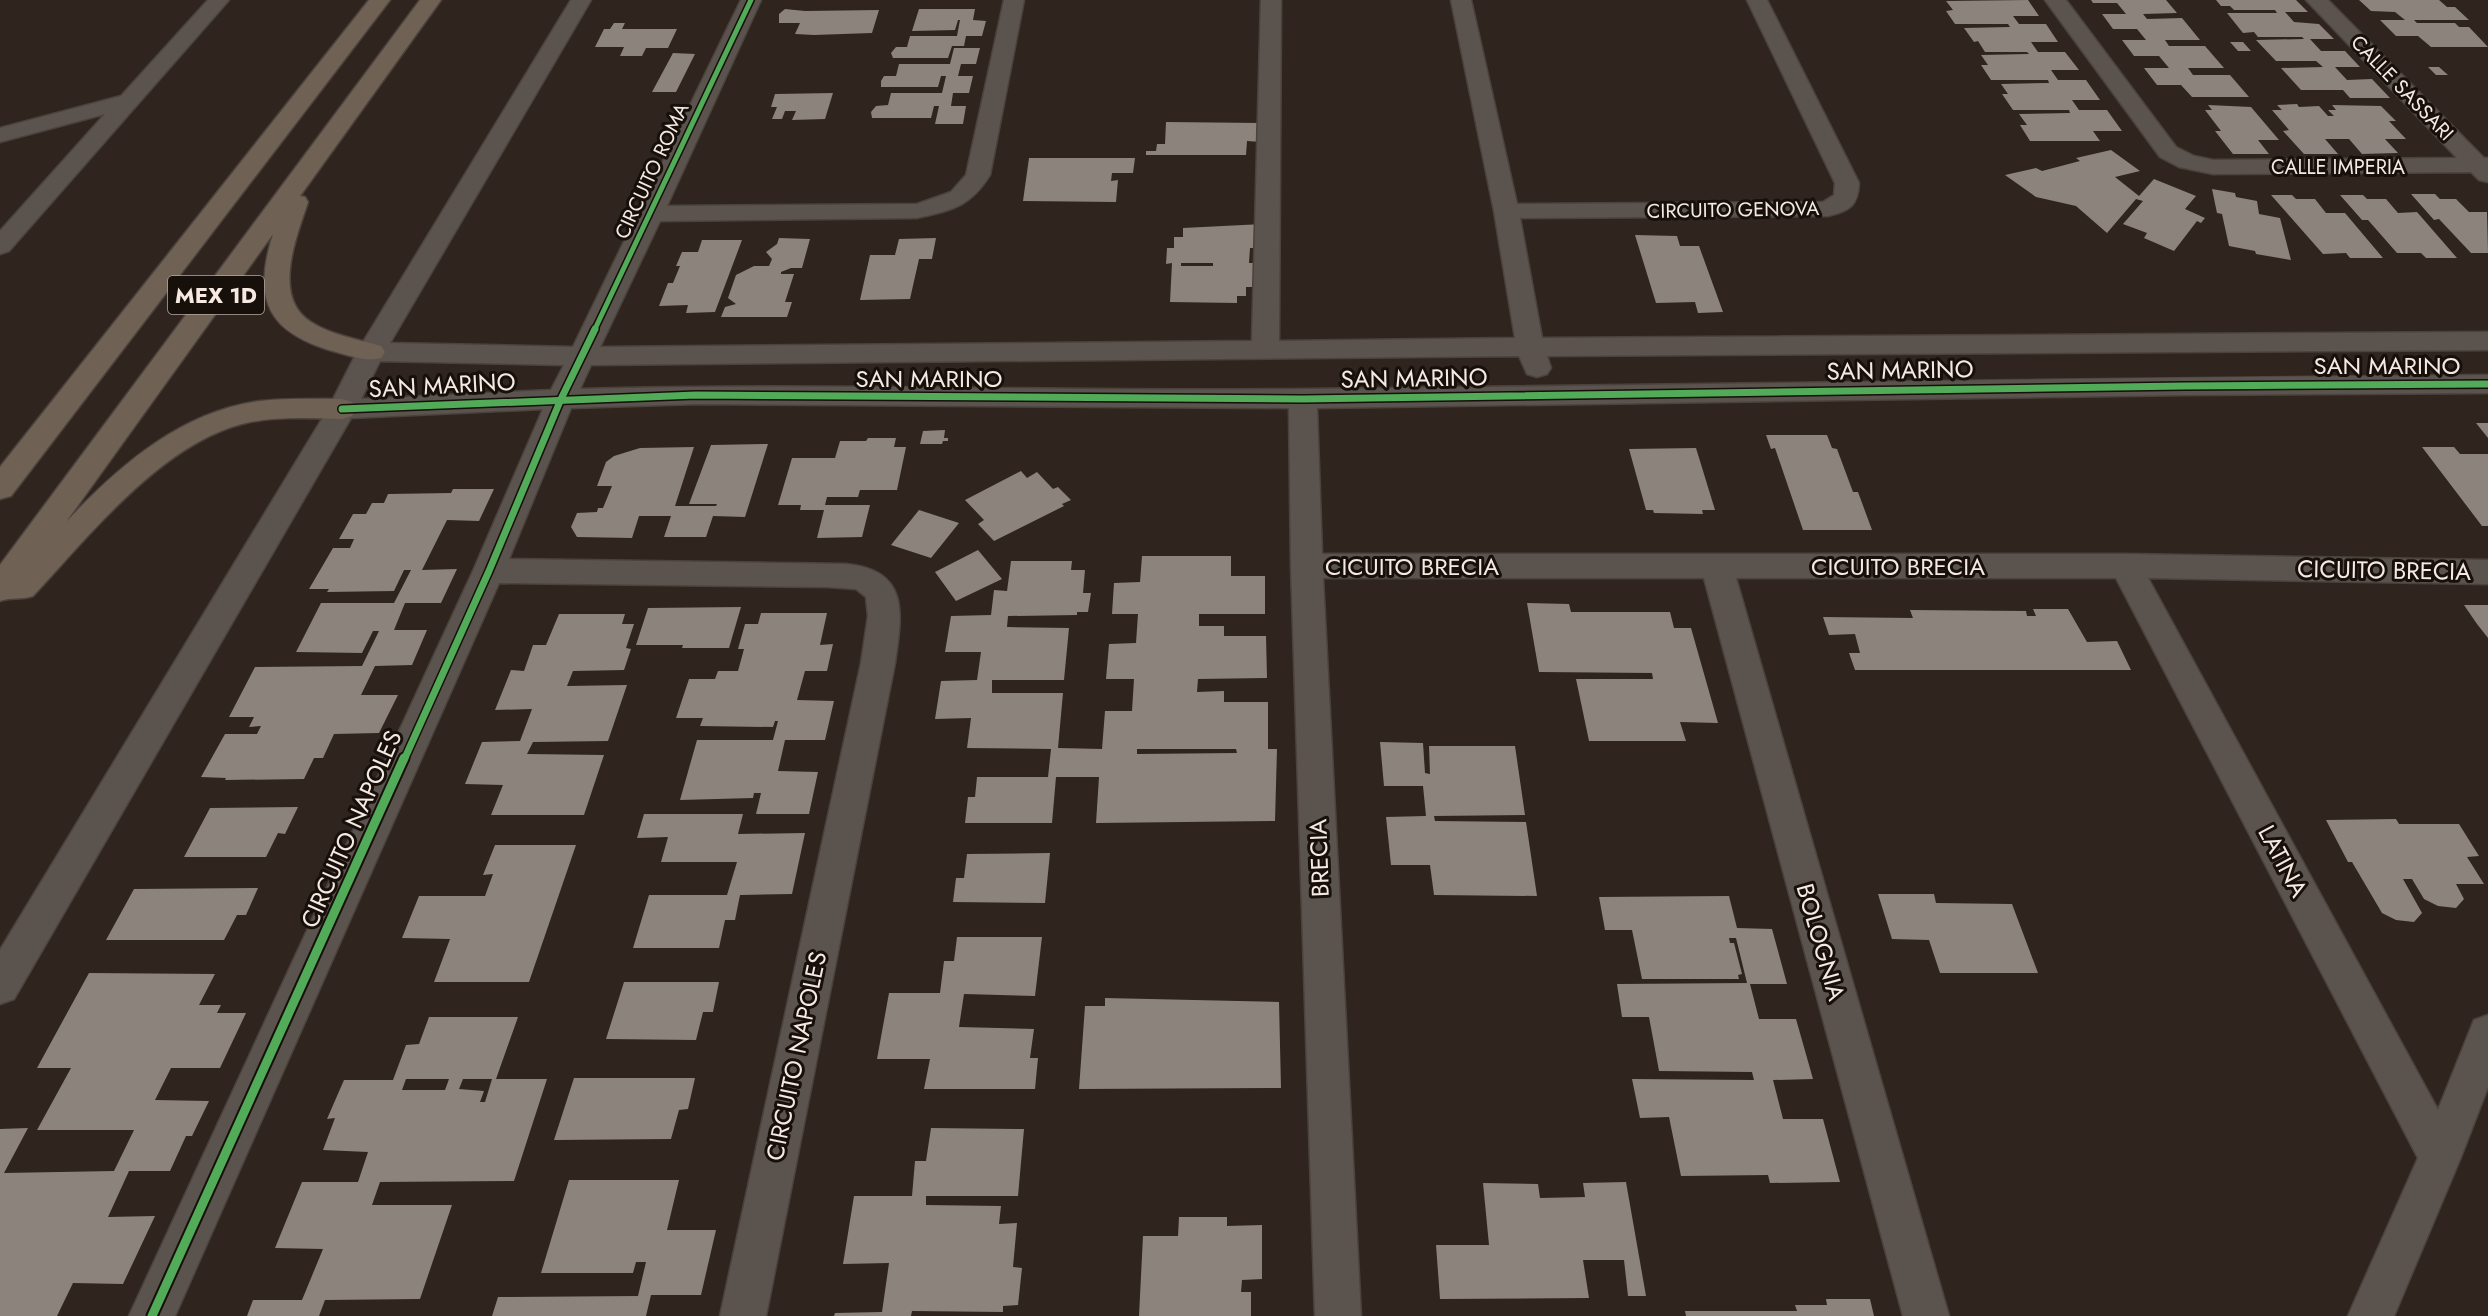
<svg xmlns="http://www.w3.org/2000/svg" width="2488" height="1316" viewBox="0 0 2488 1316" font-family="Jost,sans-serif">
	<rect width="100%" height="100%" fill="#2f251e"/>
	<g fill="#8c837d" fill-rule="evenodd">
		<path d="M 2028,0 L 2039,16 L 2013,16 L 2019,24 L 2046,24 L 2058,42 L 2031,42 L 2038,52 L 2065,52 L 2079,70 L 2051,70 L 2058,80 L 2086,80 L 2100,100 L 2072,100 L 2079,110 L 2107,110 L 2122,131 L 2093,131 L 2100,141 L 2030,141 L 2020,125 L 2027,125 L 2019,114 L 2070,113 L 2069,110 L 2013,110 L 2002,94 L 2008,94 L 2001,84 L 2049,83 L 2048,80 L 1991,80 L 1981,65 L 1988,65 L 1981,55 L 2029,54 L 2027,52 L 1985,52 L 1978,41 L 1974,42 L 1964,28 L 2010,27 L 2008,24 L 1955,24 L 1946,11 L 1953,10 L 1946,1 Z"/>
		<path d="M 2091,0 L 2166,0 L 2177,13 L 2143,14 L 2147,19 L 2182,18 L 2200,40 L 2165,40 L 2169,46 L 2205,46 L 2224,68 L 2188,68 L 2193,75 L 2230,75 L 2249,97 L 2192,97 L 2181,85 L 2157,85 L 2144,68 L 2169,68 L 2159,56 L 2134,56 L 2122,40 L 2146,40 L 2137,29 L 2113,29 L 2102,14 L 2126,14 L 2117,3 L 2093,3 Z"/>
		<path d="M 2216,0 L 2296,0 L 2308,12 L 2285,12 L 2294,22 L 2319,24 L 2334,39 L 2310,39 L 2321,51 L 2345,51 L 2360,67 L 2335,67 L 2347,80 L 2372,79 L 2390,98 L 2350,98 L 2343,90 L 2301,90 L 2281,68 L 2323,67 L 2316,61 L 2276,61 L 2256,40 L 2304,39 L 2302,37 L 2258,37 L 2254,32 L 2243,33 L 2227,13 L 2277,13 L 2275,10 L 2234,10 L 2230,6 L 2221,6 Z"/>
		<path d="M 2359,0 L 2439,0 L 2447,7 L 2455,7 L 2469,20 L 2414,20 L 2417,23 L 2455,23 L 2459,27 L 2469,27 L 2488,47 L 2431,47 L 2418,36 L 2396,36 L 2380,20 L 2405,20 L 2395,12 L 2371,11 Z"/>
		<path d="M 785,9 L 805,11 L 879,10 L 872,33 L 814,35 L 795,34 L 800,23 L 779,23 L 779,14 Z"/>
		<path d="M 919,9 L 975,9 L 973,20 L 986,21 L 982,36 L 966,36 L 964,46 L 952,46 L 948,58 L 893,58 L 891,53 L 896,47 L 907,47 L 910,36 L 957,36 L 960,20 L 958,20 L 955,30 L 912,31 Z"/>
		<path d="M 614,23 L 625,23 L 622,29 L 677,29 L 668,48 L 646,48 L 642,56 L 620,56 L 624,47 L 595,47 L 604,29 L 610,29 Z"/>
		<path d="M 2230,42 L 2243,42 L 2251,51 L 2238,51 Z"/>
		<path d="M 954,48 L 980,48 L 976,64 L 961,64 L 958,76 L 973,76 L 969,93 L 953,93 L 951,106 L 966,106 L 963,124 L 935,124 L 939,106 L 934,106 L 931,118 L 872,118 L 871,112 L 876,106 L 888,105 L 891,93 L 942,93 L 946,76 L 941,76 L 938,87 L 881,87 L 881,81 L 884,76 L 896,76 L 899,64 L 950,64 Z"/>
		<path d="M 673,53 L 695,54 L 676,92 L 652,92 Z"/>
		<path d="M 2428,67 L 2439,67 L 2448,75 L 2436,75 Z"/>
		<path d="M 833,93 L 825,119 L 792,120 L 796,111 L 785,111 L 782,119 L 772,119 L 777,107 L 771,107 L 775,94 Z"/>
		<path d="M 2297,104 L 2299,107 L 2319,106 L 2328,116 L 2334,116 L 2328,110 L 2336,110 L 2332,105 L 2381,106 L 2396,121 L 2389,121 L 2406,139 L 2385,139 L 2398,153 L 2362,154 L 2349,139 L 2325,139 L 2338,154 L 2304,154 L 2283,131 L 2289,130 L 2272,110 L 2282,110 L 2277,105 Z"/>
		<path d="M 2208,105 L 2251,107 L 2279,140 L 2258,140 L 2269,154 L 2233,154 L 2215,131 L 2221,131 L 2205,110 L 2212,110 Z"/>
		<path d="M 1166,122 L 1261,123 L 1261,142 L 1247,141 L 1246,155 L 1146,155 L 1146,151 L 1156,151 L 1157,144 L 1165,144 Z"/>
		<path d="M 2111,150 L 2140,171 L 2115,177 L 2139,196 L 2154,179 L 2196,196 L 2185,209 L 2205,218 L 2201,223 L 2197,221 L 2174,251 L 2144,238 L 2147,233 L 2123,224 L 2143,201 L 2136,199 L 2107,233 L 2076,206 L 2036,197 L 2005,175 L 2036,168 L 2042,171 L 2080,161 L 2076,158 Z"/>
		<path d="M 1029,158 L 1135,158 L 1133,173 L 1112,173 L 1111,181 L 1118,180 L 1116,202 L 1023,201 Z"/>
		<path d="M 2212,189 L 2235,193 L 2236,197 L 2257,201 L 2259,214 L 2280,218 L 2291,260 L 2256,254 L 2255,251 L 2229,246 L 2222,214 L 2217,213 Z"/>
		<path d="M 2411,194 L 2435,194 L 2440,199 L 2456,199 L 2469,212 L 2487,212 L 2488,253 L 2471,253 L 2439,219 L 2434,220 Z"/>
		<path d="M 2271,195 L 2292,195 L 2296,199 L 2315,199 L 2326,213 L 2345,213 L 2383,258 L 2350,258 L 2346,253 L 2323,254 Z"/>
		<path d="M 2340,195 L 2363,195 L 2367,199 L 2386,199 L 2398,213 L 2417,212 L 2457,258 L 2426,258 L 2421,253 L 2397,253 L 2368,220 L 2362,220 Z"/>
		<path d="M 1263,224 L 1264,248 L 1250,248 L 1249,263 L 1264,263 L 1265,287 L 1246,287 L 1246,296 L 1237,296 L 1237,303 L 1170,302 L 1172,263 L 1166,264 L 1167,248 L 1174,248 L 1174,237 L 1183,237 L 1183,228 ZM 1181,263 L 1213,263 L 1213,266 L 1181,266 Z"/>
		<path d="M 1635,235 L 1677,236 L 1680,246 L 1699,246 L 1723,312 L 1698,313 L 1695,302 L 1656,303 Z"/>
		<path d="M 779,238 L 810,239 L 802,268 L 791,268 L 781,272 L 781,274 L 794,274 L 785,302 L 792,302 L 787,317 L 721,317 L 725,307 L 736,304 L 728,298 L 736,275 L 754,266 L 769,266 L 772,259 L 766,252 L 777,244 Z"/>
		<path d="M 936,238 L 932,259 L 919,259 L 910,299 L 860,300 L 870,255 L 895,255 L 899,239 Z"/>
		<path d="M 702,240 L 742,240 L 715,312 L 686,313 L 688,305 L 659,306 L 668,283 L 673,283 L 680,266 L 676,266 L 682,252 L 698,252 Z"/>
		<path d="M 2476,423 L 2488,423 L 2488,438 Z"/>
		<path d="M 945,430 L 944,438 L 948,438 L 948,441 L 943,441 L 942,444 L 920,444 L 923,431 Z"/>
		<path d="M 1766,435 L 1827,435 L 1832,448 L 1837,449 L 1853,492 L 1858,492 L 1872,530 L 1803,530 L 1775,448 L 1771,449 Z"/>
		<path d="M 868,438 L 896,438 L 894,447 L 906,447 L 897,490 L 860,490 L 858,497 L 827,497 L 825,505 L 870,505 L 862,537 L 817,538 L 824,510 L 800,510 L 801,505 L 778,505 L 792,458 L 835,458 L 840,441 L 866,441 Z"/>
		<path d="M 768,444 L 745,517 L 713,516 L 706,537 L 664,537 L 671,516 L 639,516 L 632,538 L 577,537 L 571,527 L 577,513 L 597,512 L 598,508 L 603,508 L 612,486 L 597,486 L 606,462 L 614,456 L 640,448 L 694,447 L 675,506 L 716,506 L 717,504 L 689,504 L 711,445 Z"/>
		<path d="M 2422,447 L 2454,447 L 2460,454 L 2488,454 L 2488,526 L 2482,526 Z"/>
		<path d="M 1696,448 L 1715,510 L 1702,510 L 1703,514 L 1654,513 L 1653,510 L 1646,510 L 1629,449 Z"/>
		<path d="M 1021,471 L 1027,478 L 1037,472 L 1053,489 L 1058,487 L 1071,500 L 1062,504 L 1064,506 L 994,541 L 978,524 L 984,520 L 965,500 Z"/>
		<path d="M 453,489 L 494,489 L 479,521 L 447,520 L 422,570 L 457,569 L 441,603 L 405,603 L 394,630 L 427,630 L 412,665 L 375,666 L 361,695 L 398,695 L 379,733 L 334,734 L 323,758 L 314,758 L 304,779 L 225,780 L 226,778 L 201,777 L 225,734 L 257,734 L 261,726 L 249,727 L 254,717 L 229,717 L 255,667 L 362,666 L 379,631 L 373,631 L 362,653 L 296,652 L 321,603 L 394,603 L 411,570 L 404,570 L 394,591 L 327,592 L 329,589 L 309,589 L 333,548 L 350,548 L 354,539 L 339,539 L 353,514 L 366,514 L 372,503 L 384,503 L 388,494 L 451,493 Z"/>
		<path d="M 919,510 L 959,523 L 931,558 L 891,545 Z"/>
		<path d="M 978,550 L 1002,579 L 956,601 L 935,572 Z"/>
		<path d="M 1142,556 L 1231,556 L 1231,576 L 1265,576 L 1265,614 L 1199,614 L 1199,626 L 1224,626 L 1224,636 L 1266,636 L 1267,678 L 1198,679 L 1197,692 L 1224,691 L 1224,702 L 1268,702 L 1268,749 L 1277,749 L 1275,821 L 1096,823 L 1099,777 L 1056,777 L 1052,823 L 965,823 L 968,797 L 975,797 L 977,777 L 1048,777 L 1051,749 L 967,748 L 971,718 L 935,719 L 941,681 L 977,680 L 981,652 L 945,652 L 951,616 L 991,615 L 994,590 L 1007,591 L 1011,561 L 1072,561 L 1071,570 L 1085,570 L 1083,593 L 1091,593 L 1088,612 L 1077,612 L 1077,615 L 1008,616 L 1007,627 L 1069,628 L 1064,680 L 992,680 L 992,693 L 1063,693 L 1058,748 L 1102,749 L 1105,711 L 1132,711 L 1134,679 L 1106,679 L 1109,644 L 1136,643 L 1138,614 L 1112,614 L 1114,583 L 1140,582 ZM 1137,749 L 1236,749 L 1237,753 L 1137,754 Z"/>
		<path d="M 1527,603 L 1569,604 L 1571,612 L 1670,612 L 1674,628 L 1691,628 L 1718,723 L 1680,722 L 1686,741 L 1589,741 L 1576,679 L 1653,679 L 1652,673 L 1539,672 Z"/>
		<path d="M 2464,605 L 2488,605 L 2488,638 L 2477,624 Z"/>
		<path d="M 741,607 L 729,648 L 682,648 L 683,645 L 636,645 L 648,608 Z"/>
		<path d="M 2033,609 L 2068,609 L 2087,642 L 2117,641 L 2131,670 L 1855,670 L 1849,653 L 1860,653 L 1855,634 L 1829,635 L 1823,617 L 1913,618 L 1910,610 L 2026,611 L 2027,616 L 2036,616 Z"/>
		<path d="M 761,613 L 827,613 L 820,645 L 833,644 L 827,671 L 805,671 L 797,700 L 834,701 L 825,740 L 785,740 L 778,771 L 818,772 L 809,814 L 756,814 L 761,793 L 754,793 L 753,798 L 680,800 L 697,740 L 773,740 L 778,721 L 775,721 L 773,727 L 700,726 L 703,718 L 676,718 L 689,679 L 715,679 L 718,671 L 738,671 L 744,649 L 738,649 L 745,624 L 758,624 Z"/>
		<path d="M 559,614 L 625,614 L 622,624 L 634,624 L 626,648 L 631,649 L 624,670 L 573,671 L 567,686 L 627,685 L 608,741 L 533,742 L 527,754 L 604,755 L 584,815 L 491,815 L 503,785 L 465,784 L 482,742 L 520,741 L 532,709 L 495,710 L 511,670 L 524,671 L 533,645 L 546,645 Z"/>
		<path d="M 1380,742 L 1423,743 L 1425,773 L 1430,774 L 1429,746 L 1515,746 L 1525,815 L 1434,816 L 1435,821 L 1526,822 L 1537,896 L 1434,895 L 1430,865 L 1391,865 L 1386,817 L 1426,816 L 1423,786 L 1384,786 Z"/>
		<path d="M 298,807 L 285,834 L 278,833 L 266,857 L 184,857 L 210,808 Z"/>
		<path d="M 644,814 L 743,814 L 738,834 L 805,833 L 792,894 L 740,895 L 735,920 L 725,920 L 719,948 L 633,948 L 649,895 L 727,895 L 737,862 L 661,862 L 668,837 L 637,838 Z"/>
		<path d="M 2396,819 L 2399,824 L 2459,824 L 2479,856 L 2467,857 L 2484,884 L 2456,884 L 2464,899 L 2456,908 L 2438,906 L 2424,899 L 2412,879 L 2403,879 L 2422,913 L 2414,922 L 2396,920 L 2382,913 L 2352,862 L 2348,862 L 2326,820 Z"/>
		<path d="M 495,845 L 576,845 L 529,982 L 434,982 L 450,939 L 402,938 L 419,896 L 485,896 L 493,874 L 483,875 Z"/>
		<path d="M 1050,853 L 1045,903 L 953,902 L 956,878 L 964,878 L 967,854 Z"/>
		<path d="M 258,888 L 246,915 L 237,915 L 224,940 L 106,940 L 134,889 Z"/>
		<path d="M 1878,894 L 1934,894 L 1936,903 L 2012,904 L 2038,973 L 1940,973 L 1929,940 L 1892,939 Z"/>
		<path d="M 1729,896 L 1737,928 L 1772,929 L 1787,984 L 1750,984 L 1759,1019 L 1796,1019 L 1813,1079 L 1773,1080 L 1783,1119 L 1823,1119 L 1840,1182 L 1770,1183 L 1768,1175 L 1681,1176 L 1669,1117 L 1640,1118 L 1632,1079 L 1754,1080 L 1752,1072 L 1659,1071 L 1649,1017 L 1622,1017 L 1617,984 L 1747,983 L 1736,938 L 1729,938 L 1730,943 L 1734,943 L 1742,974 L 1738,975 L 1739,979 L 1642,979 L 1632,930 L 1605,930 L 1599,897 Z"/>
		<path d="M 957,937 L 1042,937 L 1035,996 L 964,994 L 959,1027 L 1034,1029 L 1030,1058 L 1038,1058 L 1035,1089 L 924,1089 L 930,1059 L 877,1059 L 889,993 L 940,993 L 944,961 L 954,961 Z"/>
		<path d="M 89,973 L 215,974 L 199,1005 L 221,1005 L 217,1013 L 246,1013 L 220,1068 L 171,1068 L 155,1100 L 209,1101 L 192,1136 L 186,1136 L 170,1171 L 129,1171 L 108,1217 L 155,1216 L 123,1284 L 73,1283 L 57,1316 L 0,1316 L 0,1129 L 28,1128 L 4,1173 L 114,1171 L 134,1130 L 37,1130 L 71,1068 L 37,1068 Z"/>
		<path d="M 624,982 L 719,982 L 713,1012 L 703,1012 L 696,1040 L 606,1039 Z"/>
		<path d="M 1105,998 L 1279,1002 L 1281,1088 L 1079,1089 L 1085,1006 L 1105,1006 Z"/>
		<path d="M 429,1017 L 518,1017 L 496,1079 L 547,1079 L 514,1181 L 380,1182 L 372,1205 L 452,1205 L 420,1299 L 325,1300 L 319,1316 L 247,1316 L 253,1300 L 302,1300 L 323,1249 L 275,1248 L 302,1182 L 358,1182 L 368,1152 L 323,1150 L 335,1118 L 327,1119 L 344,1080 L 393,1080 L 406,1045 L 419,1044 ZM 406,1079 L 449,1079 L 445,1090 L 402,1090 ZM 463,1079 L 492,1079 L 485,1102 L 480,1102 L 484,1091 L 459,1089 Z"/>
		<path d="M 574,1078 L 695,1078 L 688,1109 L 679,1110 L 671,1139 L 554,1140 Z"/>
		<path d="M 931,1128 L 1024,1129 L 1018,1196 L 926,1196 L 926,1205 L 1001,1206 L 999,1224 L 1017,1223 L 1013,1267 L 1022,1268 L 1018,1305 L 1003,1306 L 1003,1312 L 912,1311 L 911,1316 L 834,1316 L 835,1313 L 882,1312 L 889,1263 L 843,1264 L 854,1196 L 912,1196 L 915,1161 L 926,1161 Z"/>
		<path d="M 569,1180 L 679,1180 L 667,1230 L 716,1230 L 701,1295 L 651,1295 L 646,1316 L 492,1316 L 498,1297 L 638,1296 L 646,1262 L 636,1262 L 633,1273 L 541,1273 Z"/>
		<path d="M 1626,1182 L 1646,1296 L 1628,1296 L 1624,1260 L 1583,1260 L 1589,1298 L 1440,1299 L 1436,1245 L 1489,1245 L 1483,1183 L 1538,1184 L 1540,1198 L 1585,1197 L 1583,1183 Z"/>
		<path d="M 1179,1217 L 1227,1217 L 1227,1226 L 1262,1225 L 1262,1279 L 1242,1280 L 1241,1292 L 1251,1292 L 1251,1316 L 1139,1316 L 1143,1236 L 1178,1236 Z"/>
		<path d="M 1826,1299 L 1870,1299 L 1874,1316 L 1686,1316 L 1685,1311 L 1797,1311 L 1795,1305 L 1827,1305 Z"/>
	</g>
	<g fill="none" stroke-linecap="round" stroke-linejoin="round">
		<defs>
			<g id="minor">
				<path d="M 208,0 L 229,0 L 9,251 L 0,254 L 0,231 L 105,114 L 0,142 L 0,128 L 121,96 Z"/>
				<path d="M 571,0 L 591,0 L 390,343 L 573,347 L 741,0 L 761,0 L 667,206 L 917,204 L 951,192 L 966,175 L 1004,0 L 1024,0 L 990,175 C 970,207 952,210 917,218 L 660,221 L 600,347 L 1252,341 L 1261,0 L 1281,0 L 1279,341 L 1515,338 L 1494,211 L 1451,0 L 1471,0 L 1517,204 L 1823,202 L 1834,195 L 1835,183 L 1747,0 L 1767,0 L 1859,183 C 1858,205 1850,211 1828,216 L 1520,218 L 1542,338 L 2488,332 L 2488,350 L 1547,356 L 1551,368 L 1547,374 L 1537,377 L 1527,374 L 1519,356 L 591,365 L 580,389 C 823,382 1066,392 1309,389 C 1702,385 2095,377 2488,375 L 2488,393 L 2184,395 L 1317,408 L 1322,554 L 2126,554 L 2488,560 L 2488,584 L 2148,578 L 2438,1110 L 2474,1020 L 2488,1015 L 2488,1087 L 2461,1157 L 2394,1316 L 2348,1316 L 2418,1158 L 2116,578 L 1736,578 L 1949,1316 L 1903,1316 L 1704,578 L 1323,578 L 1361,1316 L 1315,1316 L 1291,566 L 1289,408 L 696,404 L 571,408 L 509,559 L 846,564 C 910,570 902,614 895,663 L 766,1316 L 720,1316 L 861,663 L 868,616 L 866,597 L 856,589 L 827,587 L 499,583 L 175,1316 L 129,1316 L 473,571 L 543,409 L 351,418 L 14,999 L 0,1004 L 0,950 L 328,409 L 357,352 ZM 380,361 L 564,365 L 551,390 L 361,399 Z"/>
				<path d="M 2045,0 L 2066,0 L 2176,147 L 2194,156 L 2213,160 L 2457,158 L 2306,0 L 2328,0 L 2484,158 L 2488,158 L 2488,182 L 2479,180 L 2471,172 L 2213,174 L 2179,167 L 2160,157 Z"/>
			</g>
			<g id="highway">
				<path d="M 369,0 L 390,0 L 11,496 L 0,499 L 0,467 Z"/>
				<path d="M 420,0 L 441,0 L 300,196 L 305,197 L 308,202 C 297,236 271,297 311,322 C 331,335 357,339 381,346 L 385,352 L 381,358 C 366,362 351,356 336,352 C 268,333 252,301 273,234 L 66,522 C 119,466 180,412 260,401 C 287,398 315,399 342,399 L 352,402 L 356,409 L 352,416 L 342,419 C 310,418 278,416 246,423 C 163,442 89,536 33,596 C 21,600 12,597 0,601 L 0,565 Z"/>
			</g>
		</defs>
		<use href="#minor" stroke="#4b423d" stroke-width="3"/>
		<use href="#highway" stroke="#4b423d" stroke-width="3"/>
		<use href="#minor" fill="#5b544e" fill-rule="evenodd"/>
		<use href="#highway" fill="#706155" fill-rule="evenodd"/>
		<defs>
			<path id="cycleway-far2" d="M 594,331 L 751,0"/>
			<g id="cycleway-far1">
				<path d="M 342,409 L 696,395 L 1303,399 L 2184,386 L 2488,384"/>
				<path d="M 404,760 L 489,571 L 561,399 L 595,329"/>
			</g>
			<path id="cycleway" d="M 152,1316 L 404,758"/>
		</defs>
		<use href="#cycleway-far2" stroke="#160f0a" stroke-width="8"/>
		<use href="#cycleway-far1" stroke="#160f0a" stroke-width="10"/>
		<use href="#cycleway" stroke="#160f0a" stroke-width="13"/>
		<use href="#cycleway-far2" stroke="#51ab58" stroke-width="5"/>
		<use href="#cycleway-far1" stroke="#51ab58" stroke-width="7"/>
		<use href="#cycleway" stroke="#51ab58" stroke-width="9"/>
	</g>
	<g text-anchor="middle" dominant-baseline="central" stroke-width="6" stroke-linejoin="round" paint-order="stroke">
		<g font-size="20" fill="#f5e9e1" stroke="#160f0a">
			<text transform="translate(2402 88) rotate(46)">CALLE SASSARI</text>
			<text x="2338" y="167">CALLE IMPERIA</text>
			<text transform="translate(652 171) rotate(-65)">CIRCUITO ROMA</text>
			<text transform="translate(1733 210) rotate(-1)">CIRCUITO GENOVA</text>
		</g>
		<rect fill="#160f0a" stroke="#b2a8a0" stroke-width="1.5" x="168" y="276" width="96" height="38" rx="4.5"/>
		<g font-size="22" font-weight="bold" fill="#f5e9e1">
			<text x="216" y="295">MEX 1D</text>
		</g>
		<g font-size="24" fill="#f5e9e1" stroke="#160f0a">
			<text x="2387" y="365">SAN MARINO</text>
			<text transform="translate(1900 370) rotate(-1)">SAN MARINO</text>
			<text x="929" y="378">SAN MARINO</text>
			<text transform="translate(1414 378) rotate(-1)">SAN MARINO</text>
			<text transform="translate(442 385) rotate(-3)">SAN MARINO</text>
			<text x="1412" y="566">CICUITO BRECIA</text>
			<text x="1898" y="566">CICUITO BRECIA</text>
			<text transform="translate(2384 570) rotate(1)">CICUITO BRECIA</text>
			<text transform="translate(351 829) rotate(-66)">CIRCUITO NAPOLES</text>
			<text transform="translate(1319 858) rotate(-92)">BRECIA</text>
			<text transform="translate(2283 861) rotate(62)">LATINA</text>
			<text transform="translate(1821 942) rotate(74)">BOLOGNIA</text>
			<text transform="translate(796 1056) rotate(-78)">CIRCUITO NAPOLES</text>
		</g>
	</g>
</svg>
